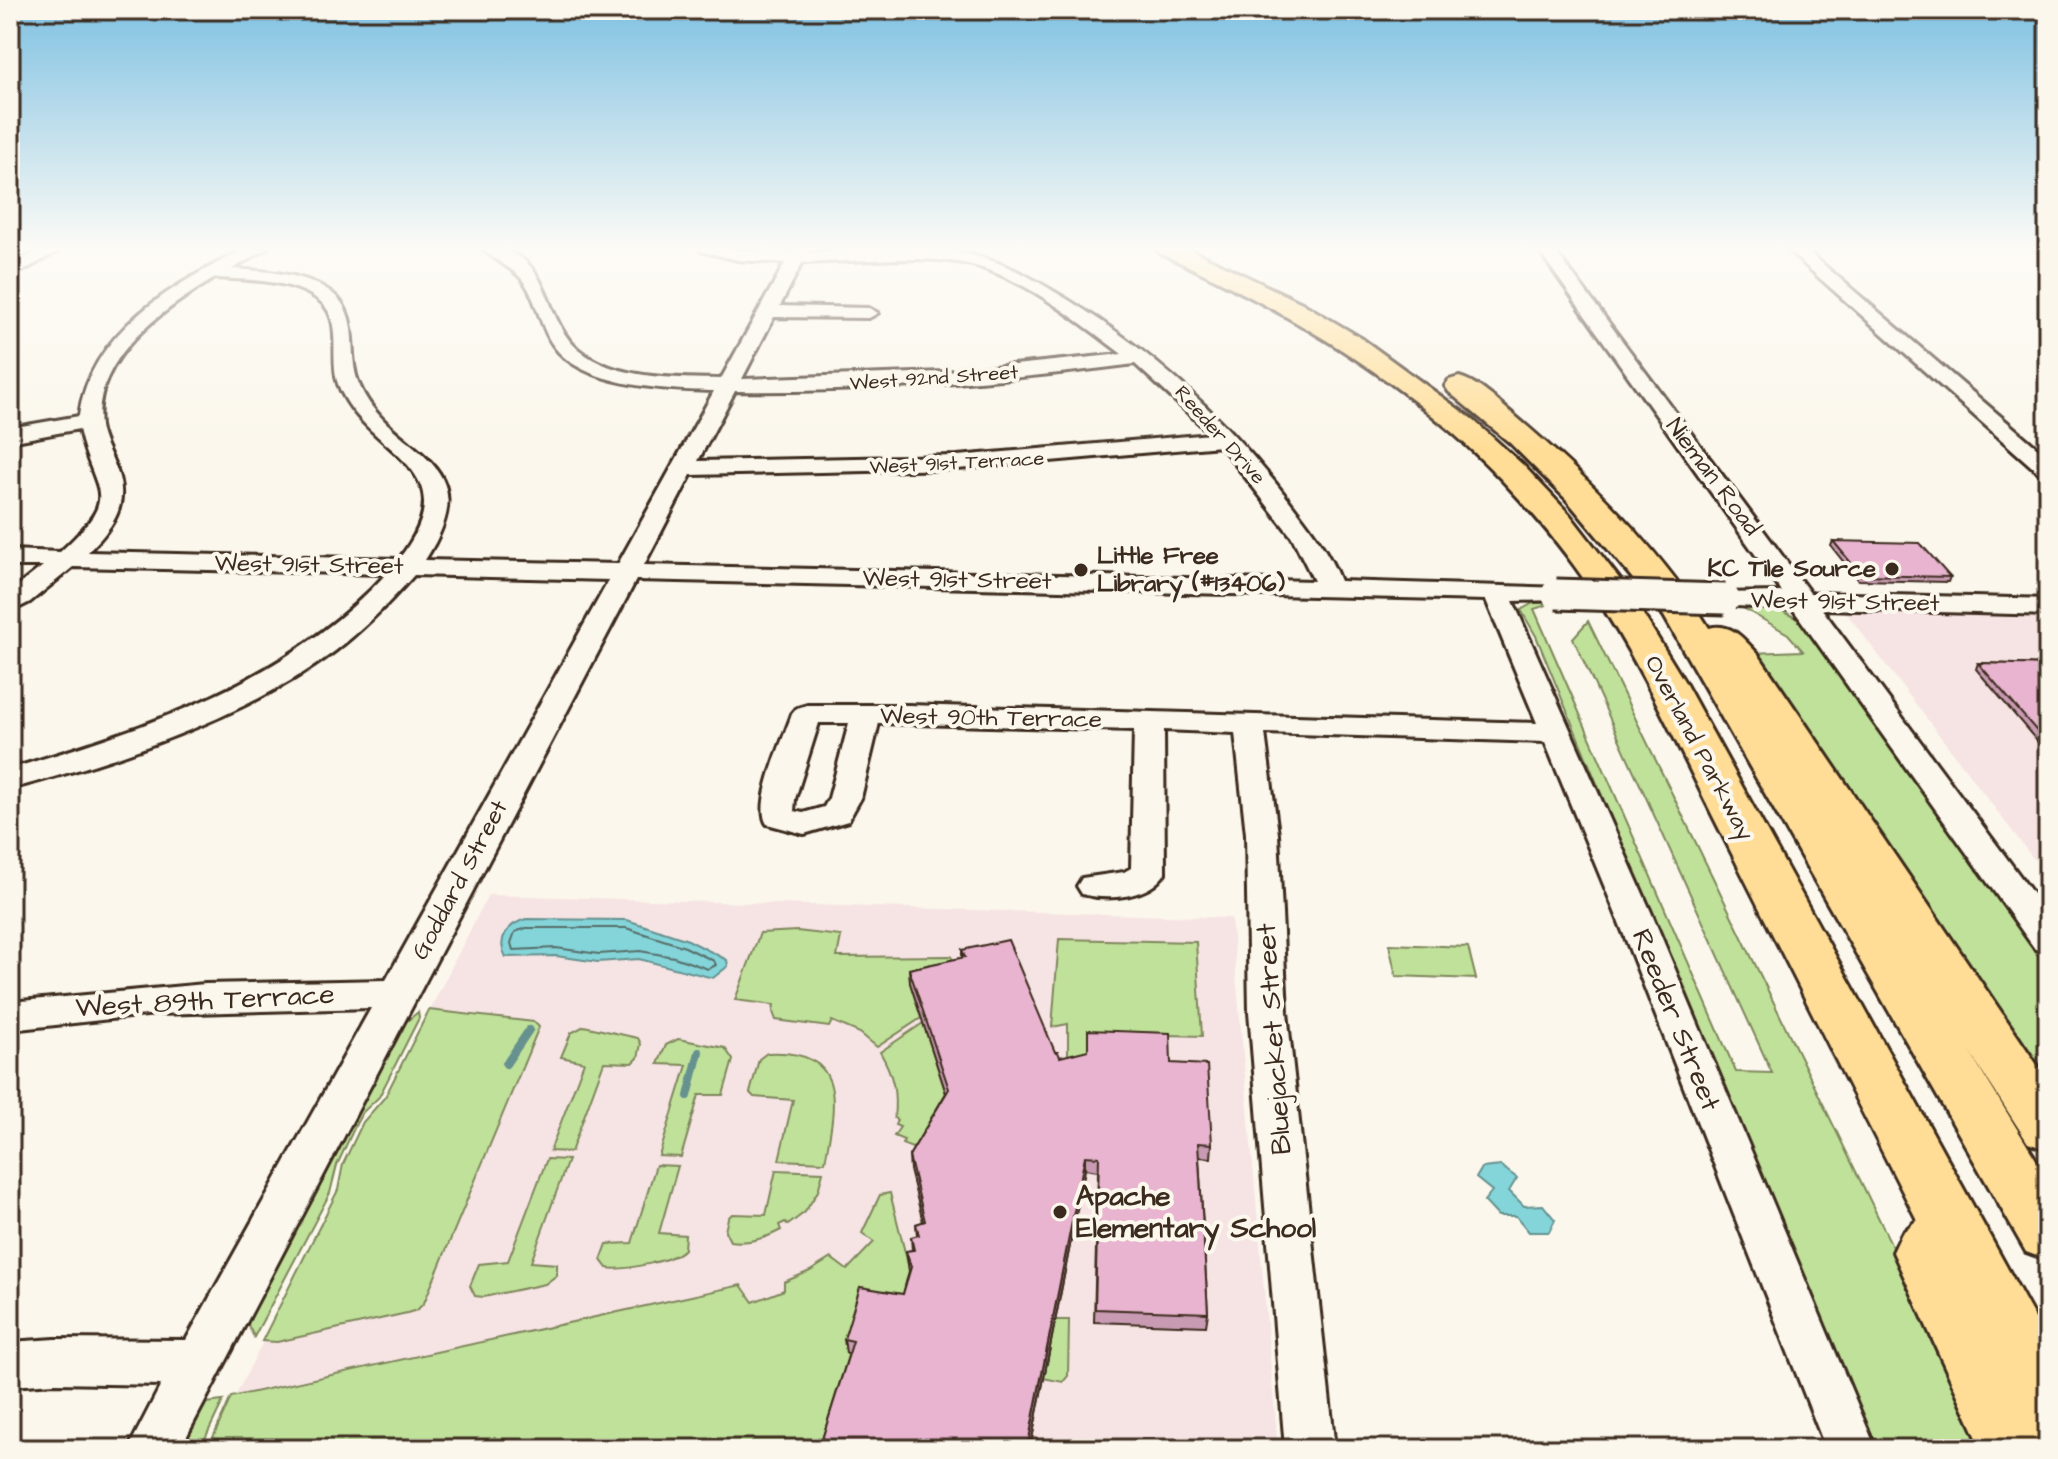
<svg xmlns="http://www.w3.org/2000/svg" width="2058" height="1459" viewBox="0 0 2058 1459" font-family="'Architects Daughter',sans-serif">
	<rect width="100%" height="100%" fill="#fbf7ec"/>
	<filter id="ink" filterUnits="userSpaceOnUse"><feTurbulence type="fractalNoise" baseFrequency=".0125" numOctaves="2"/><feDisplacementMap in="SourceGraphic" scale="16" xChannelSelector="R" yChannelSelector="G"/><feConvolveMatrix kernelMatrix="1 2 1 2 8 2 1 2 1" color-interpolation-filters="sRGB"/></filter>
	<g filter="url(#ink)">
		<g fill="#f6e3e3">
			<path d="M 1845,611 L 2048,616 L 2048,878 Z"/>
			<path d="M 488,895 L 1231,918 L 1278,1449 L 209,1449 Z"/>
		</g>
		<g fill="#c0e19a" stroke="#7e865c" stroke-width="2">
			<path d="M 1533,603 L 1553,603 L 1534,609 L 1736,1072 L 1772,1073 L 1573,638 L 1588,621 L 1991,1449 L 1872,1449 L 1536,636 L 1521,610 Z"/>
			<path d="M 1743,608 L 1780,610 L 1801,620 L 2048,970 L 2048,1091 L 1753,653 L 1803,651 L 1788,634 Z"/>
			<path d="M 797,931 L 841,936 L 837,957 L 951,956 L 957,972 L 910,983 L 921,1018 L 877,1047 L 860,1033 L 832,1021 L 829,1027 L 776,1020 L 773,1012 L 774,1005 L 735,1000 L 760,933 Z"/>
			<path d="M 1059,939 L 1196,942 L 1202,1036 L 1169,1035 L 1068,1068 L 1068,1024 L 1052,1027 Z"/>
			<path d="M 1389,944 L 1468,947 L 1476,979 L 1396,976 Z"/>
			<path d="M 429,1010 L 534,1022 L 539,1027 L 424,1303 L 417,1310 L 407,1313 L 277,1342 L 262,1341 L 338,1190 L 343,1164 L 363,1122 L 385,1097 Z"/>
			<path d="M 418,1012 L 419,1018 L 379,1097 L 362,1113 L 356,1124 L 337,1165 L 330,1193 L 254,1337 L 248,1325 L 250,1313 L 401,1026 Z"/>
			<path d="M 923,1023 L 949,1103 L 920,1151 L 902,1144 L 904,1140 L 894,1136 L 900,1127 L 895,1125 L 897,1120 L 894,1118 C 897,1093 893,1074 880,1052 Z"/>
			<path d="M 584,1026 L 638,1038 L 641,1044 L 638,1058 L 633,1063 L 604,1062 L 571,1152 L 550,1151 L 584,1062 L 561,1057 L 571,1033 Z"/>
			<path d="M 678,1039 L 725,1048 L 733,1060 L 723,1095 L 699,1095 L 681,1157 L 659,1156 L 687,1065 L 658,1064 L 666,1045 Z"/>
			<path d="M 767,1053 C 850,1048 835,1108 825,1162 L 779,1160 L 793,1100 L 754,1097 L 750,1093 L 759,1059 Z"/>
			<path d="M 547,1159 L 568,1160 L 531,1262 L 557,1264 L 557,1275 L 545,1284 L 484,1297 L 475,1296 L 470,1286 L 479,1264 L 508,1261 Z"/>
			<path d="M 656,1165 L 678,1166 L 659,1233 L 685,1235 L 684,1249 C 674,1261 622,1271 607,1268 L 601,1260 L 607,1244 L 632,1243 Z"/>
			<path d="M 776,1170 L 823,1172 L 818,1191 L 805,1212 L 788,1225 L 785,1222 L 779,1225 L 781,1230 C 766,1238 748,1244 730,1241 L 725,1231 L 728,1218 L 732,1214 L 766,1215 Z"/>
			<path d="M 890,1193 L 912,1280 L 904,1308 L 855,1354 L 825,1449 L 208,1449 L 231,1397 L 741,1285 L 753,1302 L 784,1290 L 784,1282 L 810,1271 L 831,1258 L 847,1270 L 874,1242 L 862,1233 L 880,1195 Z"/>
			<path d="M 1055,1320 L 1069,1320 L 1068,1376 L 1063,1382 L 1043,1378 Z"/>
			<path d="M 223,1401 L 200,1449 L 179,1449 L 206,1403 Z"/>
		</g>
		<g fill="#83d5da" stroke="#66918f" stroke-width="2">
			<path d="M 526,919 L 627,920 L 688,940 L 727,960 L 728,966 L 713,978 L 639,959 L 598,962 L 556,956 L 506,957 C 496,939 508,924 526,919 Z"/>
			<path d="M 1501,1166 L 1517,1178 L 1509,1191 L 1524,1206 L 1543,1205 L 1555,1220 L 1549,1232 L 1529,1232 L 1516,1216 L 1498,1216 L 1484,1201 L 1492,1191 L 1476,1178 L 1482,1168 Z"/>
		</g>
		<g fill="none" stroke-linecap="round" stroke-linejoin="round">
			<path stroke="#586e69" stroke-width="2" d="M 526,928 L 626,928 L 685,947 L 714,961 L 716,965 L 708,969 L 674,957 L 640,951 L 599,954 L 556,948 L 513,950 L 511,943 L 515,932 Z"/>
			<g stroke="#66918f" stroke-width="8">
				<path d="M 506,1064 L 529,1030"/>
				<path d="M 688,1096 L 699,1052"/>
			</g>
			<defs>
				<g id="minor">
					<path d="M 44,248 L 64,248 L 10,278 L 10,266 Z"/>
					<path d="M 247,248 L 268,248 L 232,269 C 264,271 306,273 332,293 C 362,316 346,354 359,384 C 389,457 493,455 425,560 L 618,564 L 714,391 C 668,390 582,387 553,345 C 539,325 537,297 521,278 C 510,266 493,260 483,248 C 554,248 540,317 578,349 C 614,380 677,378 721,379 L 785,263 L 738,260 L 701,251 L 699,248 L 791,253 L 794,248 L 810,248 L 808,253 C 865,250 927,242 983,258 C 1015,267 1042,284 1070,301 C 1157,354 1227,420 1288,499 C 1308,525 1329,551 1340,581 L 1565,588 L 1569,594 L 1565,600 L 1513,601 L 1651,912 L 1876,1449 L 1826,1449 L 1615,912 L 1545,742 L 1265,733 L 1278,834 L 1287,1012 L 1335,1449 L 1285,1449 L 1249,1012 L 1246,834 L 1235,733 L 1164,730 L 1165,873 C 1150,898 1108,901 1082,894 L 1077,886 L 1082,878 L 1124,872 L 1131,868 L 1134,730 L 879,723 L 861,798 L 848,821 L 804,834 L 767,824 C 753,804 784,738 792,714 L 797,708 L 807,705 L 908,705 L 1537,723 L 1486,600 L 636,580 L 180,1449 L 128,1449 L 161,1385 L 55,1383 L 10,1386 L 10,1342 L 55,1339 L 186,1340 L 371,1008 L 156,1014 L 10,1030 L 10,1002 L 205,984 L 386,980 L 609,580 L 414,575 C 389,603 364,629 335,651 C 249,716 114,762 10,789 L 10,769 C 147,727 286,683 386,574 L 73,567 L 30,602 L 10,612 L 10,592 L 43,566 L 10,566 L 10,550 L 60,552 C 124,493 94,497 79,429 L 10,442 L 10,428 L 79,416 C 90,330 176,283 247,248 ZM 898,259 C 923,259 948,259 972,265 C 1026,279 1078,321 1122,354 L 944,372 L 742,379 L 774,317 L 869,318 L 878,313 L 869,308 L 780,306 L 802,263 ZM 215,278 C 248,280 294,279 321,302 C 343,321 329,359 338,384 C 365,456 472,464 399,559 L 88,552 C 114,526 131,503 115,466 C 110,453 102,440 100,426 C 92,357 164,309 215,278 ZM 1135,364 L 1211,434 L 957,456 L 698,461 L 735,391 C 869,393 1002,381 1135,364 ZM 1221,446 L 1292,537 L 1314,581 L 644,565 L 691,475 L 957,469 ZM 819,723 L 849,723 L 829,798 L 824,807 L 803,813 L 794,811 L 795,799 Z"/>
					<path d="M 1537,248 L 1553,248 L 1810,593 L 2048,599 L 2048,615 L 1822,609 L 2048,914 L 2048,953 L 2035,949 L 1793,609 L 1716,605 L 1712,599 L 1716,593 L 1782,592 Z"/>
					<path d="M 1786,248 L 1804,248 L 2048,457 L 2048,476 L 2040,474 Z"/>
					<path d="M 2032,248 L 2048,248 L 2048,258 Z"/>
				</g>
				<g id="highway">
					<path d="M 1156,248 L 1187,248 L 1302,303 L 1361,338 L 1472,419 L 1523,465 L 1570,515 L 1628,590 L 1684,681 L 2048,1342 L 2048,1449 L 1982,1449 L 1893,1252 L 1902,1233 L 1917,1220 C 1853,1094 1789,967 1725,840 C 1682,756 1643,666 1590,588 C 1564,549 1534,514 1502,480 C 1406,379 1285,310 1160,253 Z"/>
					<path d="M 1459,377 C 1480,383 1498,402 1514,415 C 1586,476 1660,548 1709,628 C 1732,622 1743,639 1758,654 L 2048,1081 L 2048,1150 L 2028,1143 L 1969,1051 L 2048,1179 L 2048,1260 L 2026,1252 L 1664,616 L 1566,499 L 1510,443 L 1449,392 L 1445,386 L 1449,380 Z"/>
				</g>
			</defs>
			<use href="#minor" stroke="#3b2a1e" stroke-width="6"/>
			<use href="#highway" stroke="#3b2a1e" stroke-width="6"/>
			<use href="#minor" fill="#fbf7ec" fill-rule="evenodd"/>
			<use href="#highway" fill="#ffdd96" fill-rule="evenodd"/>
			<defs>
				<path id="minor-bridge" d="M 1556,594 L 1725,599"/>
			</defs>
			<use href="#minor-bridge" stroke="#3b2a1e" stroke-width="35" stroke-linecap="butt"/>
			<use href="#minor-bridge" stroke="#fbf7ec" stroke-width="29"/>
		</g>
		<g fill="#c89bb2" stroke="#3b2a1e" stroke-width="2">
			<path d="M 1833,541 L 1950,577 L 1948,582 L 1858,580 L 1831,546 Z"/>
			<path d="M 1978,663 L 2048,665 L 2048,754 L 1976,669 Z"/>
			<path d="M 962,950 L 1055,1052 L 1060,1057 L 1171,1063 L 1212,1144 L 1211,1158 L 1199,1157 L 1208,1313 L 1206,1326 L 1094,1322 L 1098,1171 L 1085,1169 L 1030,1449 L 819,1449 L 849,1353 L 846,1353 L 844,1339 L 903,1294 L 909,1271 L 906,1251 L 912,1250 L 911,1237 L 917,1236 L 916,1224 L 923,1222 L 910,1170 L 909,1156 L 946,1093 L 910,983 L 909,969 L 962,958 Z"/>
		</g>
		<path fill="#a37e91" stroke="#3b2a1e" stroke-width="2" d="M 1085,1156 L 1085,1169 L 1030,1449 L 1027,1449 Z"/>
		<g fill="#e9b4cf" stroke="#3b2a1e" stroke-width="2">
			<path d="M 1833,541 L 1920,543 L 1950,577 L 1861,575 Z"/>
			<path d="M 1978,663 L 2048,665 L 2048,744 Z"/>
			<path d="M 1008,940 L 1055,1052 L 1058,1052 L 1060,1057 L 1088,1050 L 1088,1030 L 1170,1033 L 1171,1063 L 1207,1065 L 1212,1144 L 1198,1143 L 1208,1313 L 1095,1309 L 1099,1157 L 1085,1156 L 1027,1449 L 819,1449 L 853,1341 L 844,1339 L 860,1287 L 903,1294 L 911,1267 L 906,1251 L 914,1250 L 911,1237 L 919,1235 L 916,1224 L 925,1221 L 909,1156 L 949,1089 L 909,969 L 965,957 L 962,950 Z"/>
		</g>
	</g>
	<linearGradient id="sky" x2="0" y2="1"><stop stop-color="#7fc1e2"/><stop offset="0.55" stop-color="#fdfbf6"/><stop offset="1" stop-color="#fdfbf6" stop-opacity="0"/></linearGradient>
	<rect width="2058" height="452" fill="url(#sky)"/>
	<g fill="#3b2a1e" stroke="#fbf7ec" stroke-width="3">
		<circle cx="1892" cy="569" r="8"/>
		<circle cx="1081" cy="570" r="8"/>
		<circle cx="1060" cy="1212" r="8"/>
	</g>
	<g text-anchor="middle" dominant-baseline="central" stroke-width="8" stroke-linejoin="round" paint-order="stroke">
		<g font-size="20" fill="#3b2a1e" stroke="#fbf7ec">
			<text transform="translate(934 378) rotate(-4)">West 92nd Street</text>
			<text transform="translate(1220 435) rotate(48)">Reeder Drive</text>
			<text transform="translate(957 463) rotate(-3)">West 91st Terrace</text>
		</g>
		<g font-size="24" fill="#3b2a1e" stroke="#fbf7ec">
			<text transform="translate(1713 477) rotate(53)">Nieman Road</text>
			<text transform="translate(309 565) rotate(1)">West 91st Street</text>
			<text transform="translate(957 580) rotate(1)">West 91st Street</text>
			<text transform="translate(1845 602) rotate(1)">West 91st Street</text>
			<text transform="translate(991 718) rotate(1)">West 90th Terrace</text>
			<text transform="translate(1699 748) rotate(62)">Overland Parkway</text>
			<text transform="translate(460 880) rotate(-62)">Goddard Street</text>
		</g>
		<g font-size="24" font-weight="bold" fill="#3b2a1e" stroke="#fbf7ec" text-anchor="start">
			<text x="1097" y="556">Little Free<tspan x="1097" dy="28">Library (#13406)</tspan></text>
			<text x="1876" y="569" text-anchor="end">KC Tile Source</text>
		</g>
		<g font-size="28" fill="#3b2a1e" stroke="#fbf7ec">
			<text transform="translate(205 1001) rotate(-3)">West 89th Terrace</text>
			<text transform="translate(1676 1020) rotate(68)">Reeder Street</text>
			<text transform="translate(1274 1039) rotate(-94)">Bluejacket Street</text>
		</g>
		<g font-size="28" font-weight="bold" fill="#3b2a1e" stroke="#fbf7ec" text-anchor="start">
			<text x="1076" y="1196">Apache<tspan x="1076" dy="32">Elementary School</tspan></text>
		</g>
	</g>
	<rect width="2058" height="1459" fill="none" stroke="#fbf7ec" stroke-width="40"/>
	<rect x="20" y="20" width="2018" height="1419" fill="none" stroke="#3b2a1e" stroke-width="3" filter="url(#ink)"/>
</svg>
